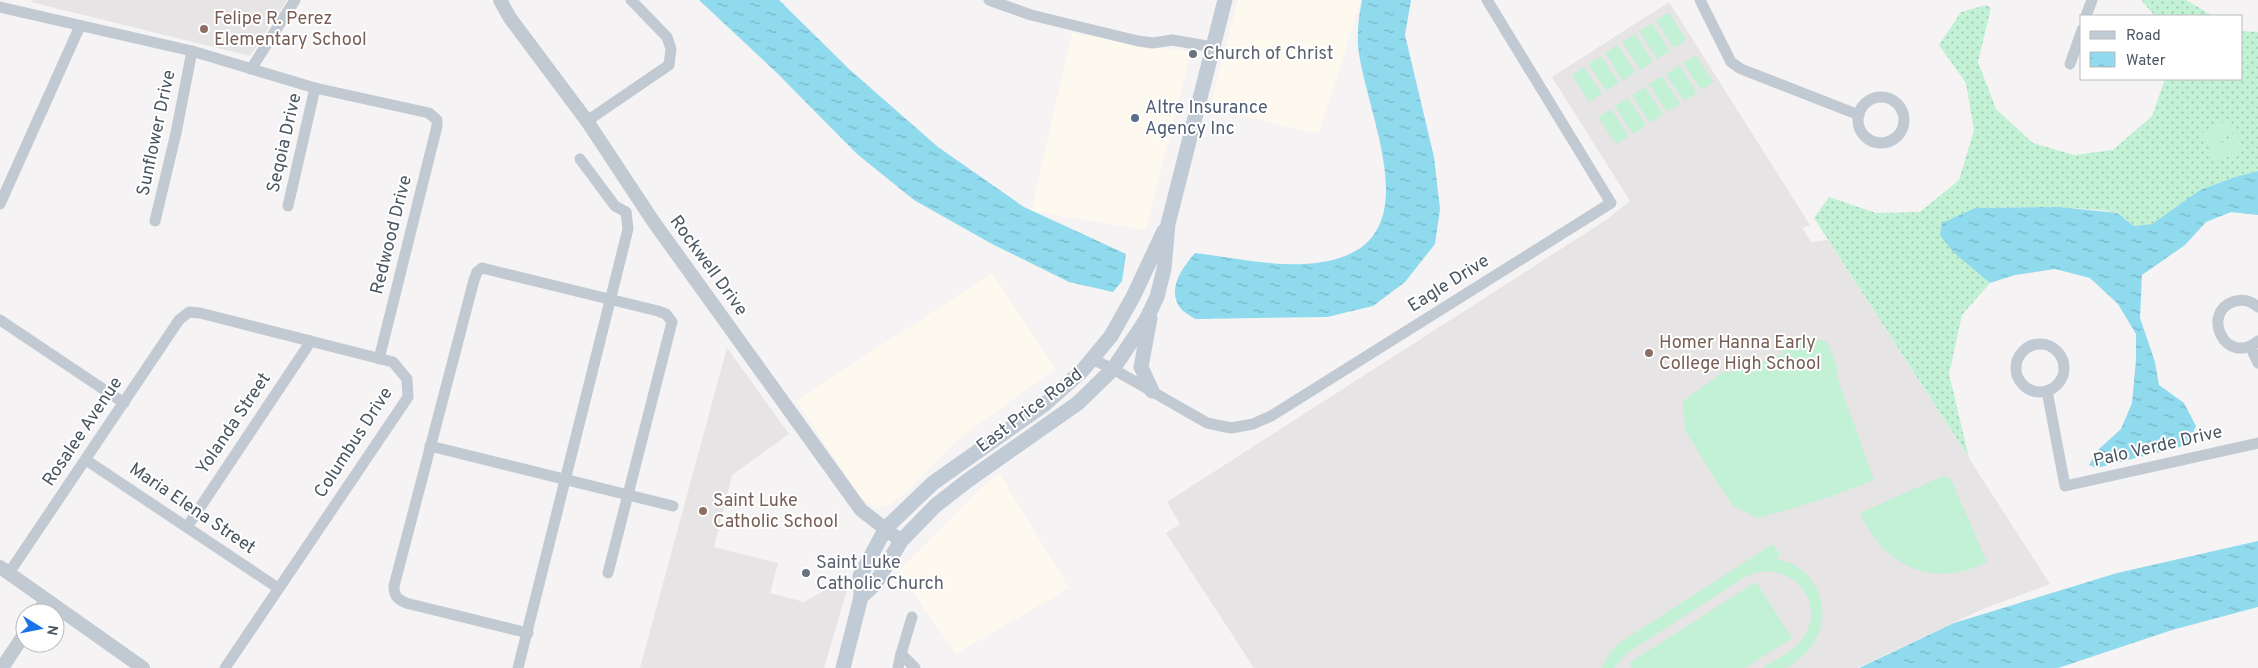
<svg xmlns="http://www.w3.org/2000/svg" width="2258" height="668" viewBox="0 0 2258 668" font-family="Overpass,sans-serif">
	<defs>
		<pattern id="grass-dots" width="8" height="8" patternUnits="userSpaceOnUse" patternTransform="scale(1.25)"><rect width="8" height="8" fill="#c3f1d5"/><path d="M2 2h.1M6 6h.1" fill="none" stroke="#a0c6b0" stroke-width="1.8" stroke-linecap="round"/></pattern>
		<pattern id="water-ripples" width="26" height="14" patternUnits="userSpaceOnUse" patternTransform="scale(1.25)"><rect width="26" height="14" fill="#90daee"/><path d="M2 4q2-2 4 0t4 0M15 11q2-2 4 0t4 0" fill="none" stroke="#78b4c4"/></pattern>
	</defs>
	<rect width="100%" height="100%" fill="#f5f3f3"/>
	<g fill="#fdf9ef">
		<path d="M 1238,0 L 1361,0 L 1319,134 L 1210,108 Z"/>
		<path d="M 1072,33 L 1191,52 L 1146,230 L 1031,211 Z"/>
		<path d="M 992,273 L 1055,369 L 957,440 L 904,494 L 888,505 L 877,509 L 862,499 L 796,401 Z"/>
		<path d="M 999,473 L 1069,588 L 956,654 L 899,571 L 975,494 Z"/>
	</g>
	<g fill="#e6e4e5">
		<path d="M 33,0 L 287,0 L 250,56 L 31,2 Z"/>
		<path d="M 1669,2 L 1810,225 L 1802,228 L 1811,242 L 1828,240 L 2050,584 L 1983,609 L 1857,668 L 1254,668 L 1166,533 L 1180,524 L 1167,502 L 1606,220 L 1630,201 L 1552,77 Z"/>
		<path d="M 727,348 L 789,434 L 732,475 L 714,547 L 778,563 L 770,593 L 804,602 L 845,579 L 849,583 L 824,668 L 640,668 Z"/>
	</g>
	<g fill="url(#grass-dots)">
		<path d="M 2141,0 L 2186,0 L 2213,16 L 2155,16 Z"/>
		<path d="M 1986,5 L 1991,8 L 1978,62 L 1996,109 L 2033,143 L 2074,155 L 2113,150 L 2152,116 L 2165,79 L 2242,79 L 2242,31 L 2258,32 L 2258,171 L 2235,177 L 2200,190 L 2152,224 L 2134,226 L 2117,213 L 2100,210 L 2060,207 L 1975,208 L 1980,273 L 1990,283 L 1962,315 L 1949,374 L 1969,458 L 1814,218 L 1829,197 L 1876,213 L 1920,212 L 1959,180 L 1974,130 L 1966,83 L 1939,45 L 1961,12 Z"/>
	</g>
	<g fill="#c3f1d5">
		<path d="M 1669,12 L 1686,40 L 1674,48 L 1656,21 Z"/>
		<path d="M 1652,23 L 1670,51 L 1657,59 L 1639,31 Z"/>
		<path d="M 1635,34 L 1653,62 L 1640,70 L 1622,42 Z"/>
		<path d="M 1618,45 L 1635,72 L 1623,81 L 1605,53 Z"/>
		<path d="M 1696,55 L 1713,82 L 1701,90 L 1683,63 Z"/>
		<path d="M 1601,56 L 1619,83 L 1606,91 L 1588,64 Z"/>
		<path d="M 1679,65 L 1697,93 L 1684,101 L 1666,74 Z"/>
		<path d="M 1584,67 L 1602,94 L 1589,102 L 1572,75 Z"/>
		<path d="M 1662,76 L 1680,104 L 1667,112 L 1649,84 Z"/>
		<path d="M 1645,87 L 1663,114 L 1650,123 L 1632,95 Z"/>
		<path d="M 1628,98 L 1646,125 L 1633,134 L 1615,106 Z"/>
		<path d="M 1611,109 L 1629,136 L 1616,144 L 1598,117 Z"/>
		<path d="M 2229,119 L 2235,132 L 2206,147 L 2199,134 Z"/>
		<path d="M 2237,135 L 2244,148 L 2214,164 L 2208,150 Z"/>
		<path d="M 1810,336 L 1828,343 L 1839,373 L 1836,374 L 1874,480 L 1824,499 L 1758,518 L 1733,506 L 1715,479 L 1685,430 L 1683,401 L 1722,373 L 1738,371 L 1783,354 L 1782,351 Z"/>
		<path d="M 1943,476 L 1951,479 L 1987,562 C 1933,589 1884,567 1860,513 Z"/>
		<path d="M 1773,544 L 1780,555 L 1775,559 C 1824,565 1839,627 1801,657 C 1797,661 1791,667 1785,668 C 1779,668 1769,668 1762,668 C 1777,659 1797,650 1805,635 C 1828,596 1782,556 1745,577 L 1627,653 L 1614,668 L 1601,668 L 1609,654 L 1619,643 Z"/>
		<path d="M 1756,582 L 1792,638 L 1745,668 L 1632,668 L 1629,663 Z"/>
	</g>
	<g fill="url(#water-ripples)">
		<path d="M 699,0 L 779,0 L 849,69 L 938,147 L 1024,207 L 1126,254 L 1122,281 L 1113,292 L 1069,282 L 992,244 L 914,200 L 857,154 L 777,73 Z"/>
		<path d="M 1362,0 L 1411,0 L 1405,35 L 1434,157 L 1440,209 L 1435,244 L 1405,282 L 1373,306 L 1327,317 L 1195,319 C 1191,316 1185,313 1182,310 C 1165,291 1182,268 1195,253 C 1231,257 1267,266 1304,264 C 1433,257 1375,138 1360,60 C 1356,40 1358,20 1362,0 Z"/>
		<path d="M 2258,171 L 2258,215 L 2231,212 L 2206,222 L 2185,245 L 2142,275 L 2140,318 L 2155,362 L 2159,385 L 2184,403 L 2196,426 L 2188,445 L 2096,468 L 2089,465 L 2099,449 L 2121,429 L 2132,403 L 2136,360 L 2136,334 L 2118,304 L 2090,278 L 2055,269 L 2015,275 L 1990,283 L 1952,251 L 1940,235 L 1942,223 L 1975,208 L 2060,207 L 2117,213 L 2134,226 L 2152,224 L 2200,190 L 2235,177 Z"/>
		<path d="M 2258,541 L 2258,607 L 2172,630 L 2058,668 L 1859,668 L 1954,623 L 2117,573 Z"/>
	</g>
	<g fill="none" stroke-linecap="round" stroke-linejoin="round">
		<g stroke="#c1cad2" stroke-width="11">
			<path d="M 989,0 L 1031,15 L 1138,41 L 1153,43 L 1172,40 L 1213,47"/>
			<path d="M 1700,0 L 1731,62 L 1741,69 L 1859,115"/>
			<path d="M 0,7 L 192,51 L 315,88 L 429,113 L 437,120 L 437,126 L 379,359"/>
			<path d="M 2086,16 L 2092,0"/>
			<path d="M 2070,64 L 2082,30"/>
			<path d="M 251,69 L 295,0"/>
			<circle cx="1881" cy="120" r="23"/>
			<path d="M 587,121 L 669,65 L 671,49 L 667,37 L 631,0"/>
			<path d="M 580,159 L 615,206 L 626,212"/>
			<path d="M 0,204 L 80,26"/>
			<path d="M 288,206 L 315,88"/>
			<path d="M 155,221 L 176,133 L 192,51"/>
			<path d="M 2258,307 C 2252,302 2244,299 2236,301 C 2199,310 2225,368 2258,341"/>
			<path d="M 0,320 L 124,403"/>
			<circle cx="2040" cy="368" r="24"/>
			<path d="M 2250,346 L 2258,363"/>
			<path d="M 1092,359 L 1113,369 L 1207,423 L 1231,428 L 1253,424 L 1271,416 L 1611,203 L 1487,0"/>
			<path d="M 2047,391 L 2065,486 L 2258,443"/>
			<path d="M 430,446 L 673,506"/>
			<path d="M 86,460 L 278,588"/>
			<path d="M 187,527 L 311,341"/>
			<path d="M 9,573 L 179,320 L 189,312 L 200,313 L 393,362 L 407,379 L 408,397 L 225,668"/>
			<path d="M 528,633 L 406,603 C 397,599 394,596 394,586 L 474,280 L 477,272 L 482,268 L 658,311 L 666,314 L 672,322 L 608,573"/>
			<path d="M 901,654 L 912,617"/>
			<path d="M 518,668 L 628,229 L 626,212"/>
			<path d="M 898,668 L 901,654 L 915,668"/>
		</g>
		<g stroke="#c1cad2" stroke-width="14">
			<path d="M 500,0 L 510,18 L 587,121 L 653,221 L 861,510 L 901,541"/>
			<path d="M 0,567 L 143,668"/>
			<path d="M 38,613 L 46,601"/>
			<path d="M 2,668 L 25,633"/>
		</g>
		<g stroke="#c1cbd6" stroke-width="15">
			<path d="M 1150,318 L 1141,367 L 1152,391"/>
			<path d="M 861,597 L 875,584 L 901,541 L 935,506 L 967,481 L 1078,403 L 1113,369 L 1146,320 L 1157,297 L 1164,269 L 1168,224 L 1225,0"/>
			<path d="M 843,668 L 861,597 L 860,576 L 886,528 L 933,483 L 1045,404 L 1082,371 L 1111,336 L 1133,297 L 1164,231"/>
		</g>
	</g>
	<g fill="#8d6e63" stroke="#fff" stroke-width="2">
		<circle cx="204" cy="29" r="5"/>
		<circle cx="1649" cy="353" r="5"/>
		<circle cx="703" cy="511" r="5"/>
	</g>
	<g fill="#6b7280" stroke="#fff" stroke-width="2">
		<circle cx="1193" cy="54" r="5"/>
		<circle cx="806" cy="573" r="5"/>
	</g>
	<circle fill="#5c6f8a" stroke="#fff" stroke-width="2" cx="1135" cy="118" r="5"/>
	<g text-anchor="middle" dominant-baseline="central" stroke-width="4" stroke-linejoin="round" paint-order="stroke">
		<g font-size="18" fill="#785e54" stroke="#fff" text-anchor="start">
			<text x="214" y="19">Felipe R. Perez<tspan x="214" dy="21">Elementary School</tspan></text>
			<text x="1659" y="343">Homer Hanna Early<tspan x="1659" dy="21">College High School</tspan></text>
			<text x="713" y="501">Saint Luke<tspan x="713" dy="21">Catholic School</tspan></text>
		</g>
		<g font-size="18" fill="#5b616d" stroke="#fff" text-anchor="start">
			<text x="1203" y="54">Church of Christ</text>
			<text x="816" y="563">Saint Luke<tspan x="816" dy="21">Catholic Church</tspan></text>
		</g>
		<g font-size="18" fill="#4e5e75" stroke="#fff" text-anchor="start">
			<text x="1145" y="108">Altre Insurance<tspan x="1145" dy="21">Agency Inc</tspan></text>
		</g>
		<g font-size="18" fill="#4a5661" stroke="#fff">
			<text transform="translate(157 133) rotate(-78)">Sunflower Drive</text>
			<text transform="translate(285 143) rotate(-77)">Seqoia Drive</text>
			<text transform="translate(392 235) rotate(-76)">Redwood Drive</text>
			<text transform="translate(708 266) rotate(54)">Rockwell Drive</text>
			<text transform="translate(1449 284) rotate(-32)">Eagle Drive</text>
			<text transform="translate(1030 411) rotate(-37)">East Price Road</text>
			<text transform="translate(234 424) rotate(-56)">Yolanda Street</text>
			<text transform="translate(83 432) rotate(-56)">Rosalee Avenue</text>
			<text transform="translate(354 443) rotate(-57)">Columbus Drive</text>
			<text transform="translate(2158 447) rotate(-13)">Palo Verde Drive</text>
			<text transform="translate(192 509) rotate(34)">Maria Elena Street</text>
		</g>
	</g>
	<rect x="2080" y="15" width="162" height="65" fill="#ffffff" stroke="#b7bbc0"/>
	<rect x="2090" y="31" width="25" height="8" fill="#c1cbd6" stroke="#b7bbc0"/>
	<text x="2126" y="40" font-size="15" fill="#4a5661">Road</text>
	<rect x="2090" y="52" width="25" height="15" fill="url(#water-ripples)" stroke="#b7bbc0"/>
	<text x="2126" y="65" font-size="15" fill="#4a5661">Water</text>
	<g transform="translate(40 628) rotate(100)"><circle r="24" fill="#ffffff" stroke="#b7bbc0"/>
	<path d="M0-4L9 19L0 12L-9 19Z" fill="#1a73e8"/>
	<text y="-8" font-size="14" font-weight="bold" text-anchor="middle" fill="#4a5661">N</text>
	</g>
</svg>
